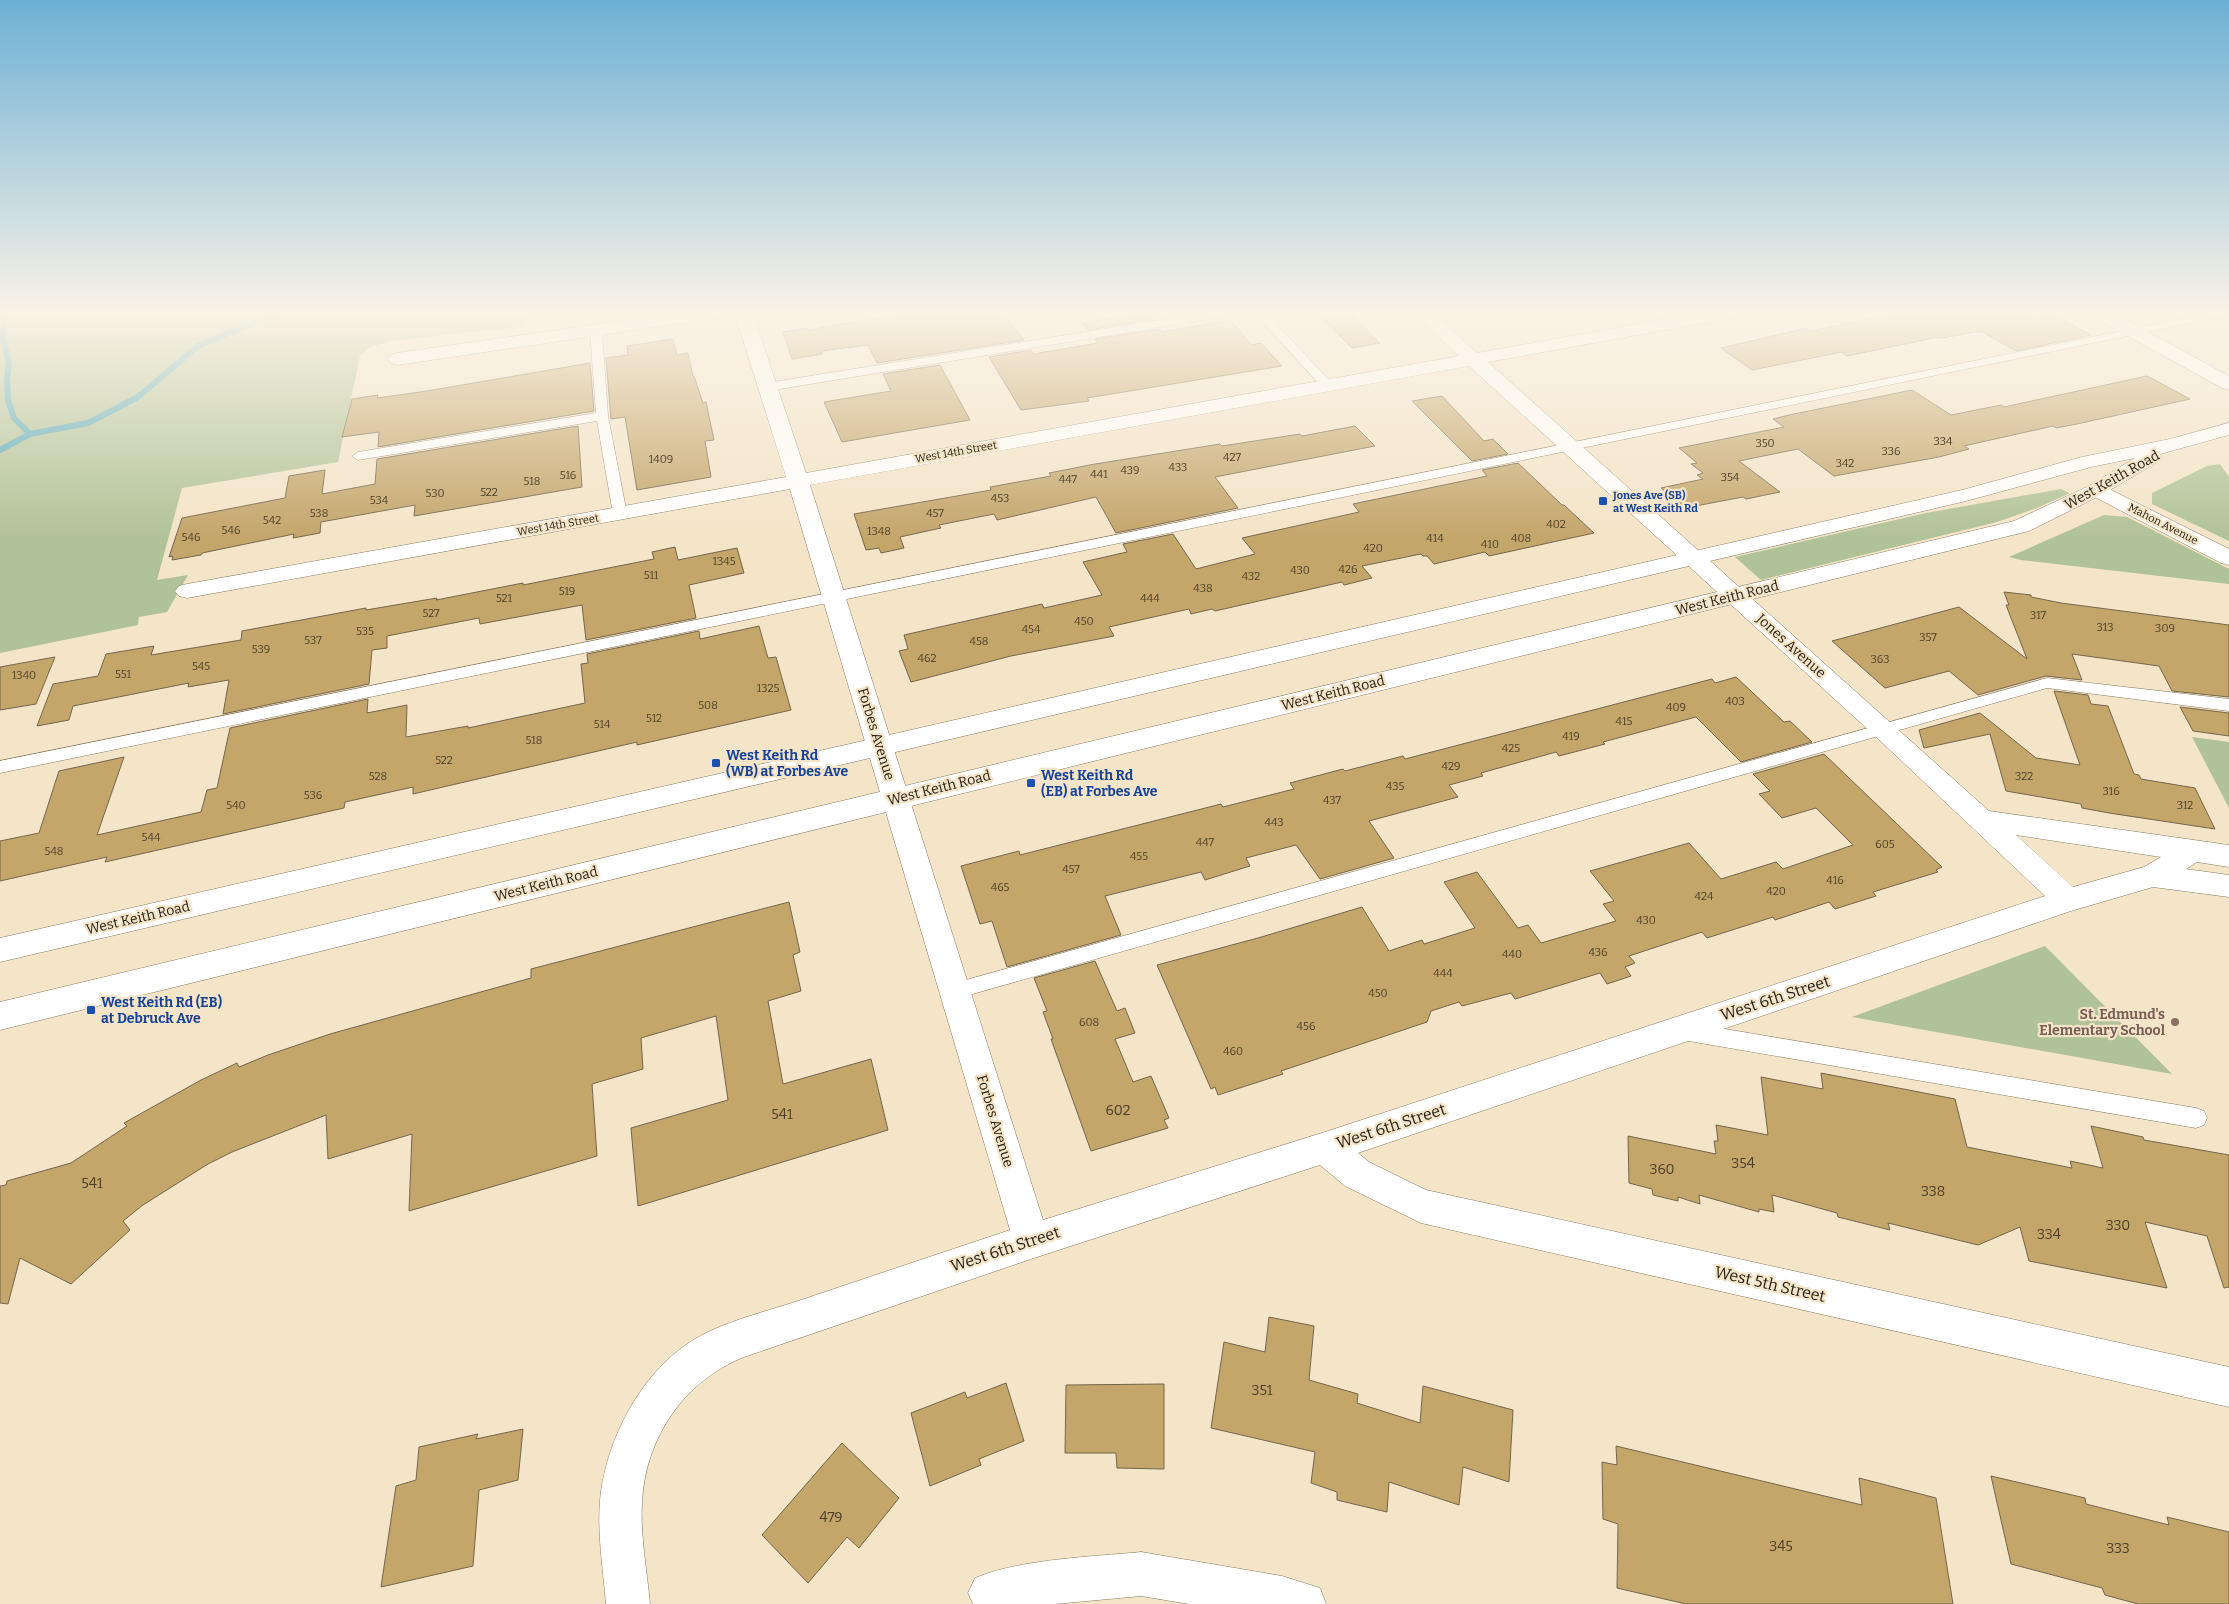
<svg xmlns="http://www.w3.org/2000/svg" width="2229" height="1604" viewBox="0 0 2229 1604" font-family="Bitter,serif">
	<rect width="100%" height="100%" fill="#f4e4c8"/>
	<g fill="#b0c297">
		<path d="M 0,314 L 525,314 L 525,326 L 391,341 L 370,347 L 360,356 L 338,462 L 182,488 L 157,580 L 188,575 L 167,612 L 139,617 L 138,625 L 0,653 Z"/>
		<path d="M 2220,464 L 2229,477 L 2229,541 L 2152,504 L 2152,493 L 2207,466 Z"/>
		<path d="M 2061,489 L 2069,493 L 2068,494 L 2037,508 L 1997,522 L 1761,580 L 1735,557 L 1926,513 Z"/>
		<path d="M 2104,515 L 2127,517 L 2229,569 L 2229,584 L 2021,560 L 2009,557 Z"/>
		<path d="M 2192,737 L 2229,742 L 2229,808 Z"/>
		<path d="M 2045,946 L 2172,1074 L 1852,1017 Z"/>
	</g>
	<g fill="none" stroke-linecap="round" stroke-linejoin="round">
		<g stroke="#55a9b9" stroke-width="6">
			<path d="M 6,314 L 2,335 L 9,364 L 7,378 L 8,400 L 14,418 L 30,434"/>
			<path d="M 0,450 L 30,434 L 88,423 L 138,397 L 198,346 L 275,314"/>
		</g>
	</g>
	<g fill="#c4a56a" stroke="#74664d">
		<path d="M 903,314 L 1004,314 L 1024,340 L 877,363 L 868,345 L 821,351 L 822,354 L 792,359 L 783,332 L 807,328 L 808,330 Z"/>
		<path d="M 1136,314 L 1149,314 L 1152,319 L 1088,330 L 1083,323 Z"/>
		<path d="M 1894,314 L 2052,314 L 2091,335 L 2016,351 L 1981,331 L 1942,338 L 1939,337 L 1847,356 L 1842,352 L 1752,370 L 1721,348 L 1807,328 L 1811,331 Z"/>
		<path d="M 1351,315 L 1380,343 L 1352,348 L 1323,319 Z"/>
		<path d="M 1230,320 L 1252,345 L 1261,343 L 1282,366 L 1087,398 L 1089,401 L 1021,410 L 989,357 L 1031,350 L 1033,354 L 1098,343 L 1095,339 L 1160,329 L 1162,332 Z"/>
		<path d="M 673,339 L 677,355 L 688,353 L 693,376 L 694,376 L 703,403 L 706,402 L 714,440 L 705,441 L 711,477 L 637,490 L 625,417 L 611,419 L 606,358 L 628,355 L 627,346 Z"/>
		<path d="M 590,363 L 594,411 L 378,447 L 379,432 L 342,437 L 352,399 L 378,395 L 377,398 L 427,391 Z"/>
		<path d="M 940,365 L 970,420 L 842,442 L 824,402 L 891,391 L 883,374 Z"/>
		<path d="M 2147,376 L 2190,399 L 2077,424 L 2056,428 L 2053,426 L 1964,446 L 1969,449 L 1939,457 L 1834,476 L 1798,449 L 1739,461 L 1780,492 L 1746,499 L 1743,497 L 1685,508 L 1661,488 L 1703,479 L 1697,475 L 1703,473 L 1691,464 L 1697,463 L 1679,448 L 1784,427 L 1773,419 L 1789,415 L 1912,390 L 1951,415 L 2001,405 L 2004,407 Z"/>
		<path d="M 1442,396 L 1484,441 L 1493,439 L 1508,454 L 1472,461 L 1412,401 Z"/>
		<path d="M 578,426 L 582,487 L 414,516 L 415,505 L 321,522 L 320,533 L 293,538 L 294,534 L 202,553 L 201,555 L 172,560 L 173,556 L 169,557 L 182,518 L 285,498 L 289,476 L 325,470 L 322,494 L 375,484 L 377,459 Z"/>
		<path d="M 1355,426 L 1375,446 L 1215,477 L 1238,508 L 1116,533 L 1096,497 L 997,520 L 994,514 L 939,525 L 941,528 L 900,537 L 904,548 L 881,553 L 879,548 L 866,550 L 854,514 L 991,490 L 990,487 L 1051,476 L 1049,473 L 1095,464 L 1220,444 L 1222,446 L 1300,434 L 1302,436 Z"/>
		<path d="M 1518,463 L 1562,505 L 1564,505 L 1594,533 L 1489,556 L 1485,552 L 1434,564 L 1427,556 L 1423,556 L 1421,554 L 1362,566 L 1372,578 L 1344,585 L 1342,582 L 1215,611 L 1212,609 L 1191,614 L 1189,609 L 1109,627 L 1114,636 L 1011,656 L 911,682 L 899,651 L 908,649 L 904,635 L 1042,604 L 1044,608 L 1102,595 L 1083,562 L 1127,552 L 1123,544 L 1173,534 L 1196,569 L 1255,554 L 1242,538 L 1359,512 L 1353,504 L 1487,476 L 1482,470 Z"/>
		<path d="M 675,547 L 678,560 L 737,548 L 744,573 L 689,585 L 696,618 L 586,640 L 582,605 L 480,624 L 479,618 L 387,636 L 387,648 L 372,650 L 369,684 L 223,714 L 229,680 L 188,687 L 189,683 L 73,706 L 69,720 L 37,726 L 53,684 L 98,676 L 106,654 L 154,646 L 151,655 L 241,640 L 242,631 L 366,608 L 366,610 L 437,598 L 436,600 L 523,583 L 523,585 L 654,559 L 652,552 Z"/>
		<path d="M 2004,592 L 2031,595 L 2031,597 L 2061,603 L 2229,625 L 2229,697 L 2172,691 L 2159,666 L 2072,654 L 2082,680 L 2046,676 L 1978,695 L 1949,671 L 1885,688 L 1832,641 L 1959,607 L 2027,659 L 2006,605 L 2009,605 Z"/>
		<path d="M 759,626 L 768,658 L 776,657 L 791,710 L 637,745 L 637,742 L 413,794 L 413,787 L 345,802 L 344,808 L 105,862 L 107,857 L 0,881 L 0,841 L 39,833 L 59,771 L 124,757 L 97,835 L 201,812 L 207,790 L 217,788 L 230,728 L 368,699 L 367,713 L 407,705 L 406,737 L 468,726 L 468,728 L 585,703 L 581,664 L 588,663 L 587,654 L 699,631 L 700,639 Z"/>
		<path d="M 55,657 L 36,704 L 0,710 L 0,667 Z"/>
		<path d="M 1736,677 L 1784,722 L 1790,721 L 1812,742 L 1741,762 L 1696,717 L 1603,742 L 1605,744 L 1559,756 L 1556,752 L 1481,773 L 1483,776 L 1449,785 L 1458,797 L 1369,821 L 1394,858 L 1320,879 L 1296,845 L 1246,858 L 1250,866 L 1205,880 L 1201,872 L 1105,896 L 1121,935 L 1007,967 L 992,921 L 980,924 L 961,866 L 1019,851 L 1020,855 L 1221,804 L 1223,807 L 1294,789 L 1290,783 L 1343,769 L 1345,771 L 1403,756 L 1405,759 L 1712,679 L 1715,683 Z"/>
		<path d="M 2054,691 L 2088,695 L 2091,704 L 2108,706 L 2134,774 L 2139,775 L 2141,779 L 2195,788 L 2215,829 L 2109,813 L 2082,808 L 2081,804 L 2006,791 L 1990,734 L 1924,748 L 1919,730 L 1980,713 L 2036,758 L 2080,765 Z"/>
		<path d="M 2180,707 L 2229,713 L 2229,736 L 2193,731 Z"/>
		<path d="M 1824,754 L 1942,867 L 1936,870 L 1938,872 L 1873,892 L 1876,896 L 1835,909 L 1829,902 L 1775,920 L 1773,917 L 1707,938 L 1702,932 L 1629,956 L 1635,963 L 1625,967 L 1631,976 L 1607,984 L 1600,973 L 1515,999 L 1511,993 L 1462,1006 L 1459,1002 L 1431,1011 L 1427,1022 L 1281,1071 L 1283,1074 L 1218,1095 L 1215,1087 L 1211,1089 L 1157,965 L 1258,938 L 1362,907 L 1389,951 L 1422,940 L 1424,944 L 1475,928 L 1444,882 L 1477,872 L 1518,928 L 1528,925 L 1541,943 L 1616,921 L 1603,904 L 1614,901 L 1590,871 L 1689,843 L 1721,879 L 1776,862 L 1783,869 L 1853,845 L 1816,808 L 1782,818 L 1759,794 L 1770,791 L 1753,774 Z"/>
		<path d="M 789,902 L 800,952 L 793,955 L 801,991 L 768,1001 L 783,1084 L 871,1059 L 888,1130 L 638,1206 L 631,1128 L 728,1100 L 716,1016 L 641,1038 L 643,1069 L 592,1084 L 597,1156 L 409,1211 L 412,1134 L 328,1159 L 326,1115 L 232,1152 L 208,1164 L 143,1205 L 123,1221 L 130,1230 L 71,1284 L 20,1258 L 8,1304 L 0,1303 L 0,1186 L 6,1185 L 7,1181 L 71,1163 L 127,1126 L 124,1123 L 201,1080 L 237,1063 L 239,1067 L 268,1055 L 330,1034 L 531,978 L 531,969 Z"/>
		<path d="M 1095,961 L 1117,1011 L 1125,1008 L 1135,1033 L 1115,1039 L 1133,1082 L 1151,1076 L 1169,1118 L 1164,1120 L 1168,1128 L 1091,1151 L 1051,1039 L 1053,1039 L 1043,1012 L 1047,1011 L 1034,978 Z"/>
		<path d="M 1821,1073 L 1955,1099 L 1967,1147 L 2072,1168 L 2070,1161 L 2103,1168 L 2091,1126 L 2143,1137 L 2144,1140 L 2229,1155 L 2229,1287 L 2224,1288 L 2207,1236 L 2145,1222 L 2167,1288 L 2029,1261 L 2020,1227 L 1978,1245 L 1888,1223 L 1890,1230 L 1838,1217 L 1837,1213 L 1772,1195 L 1774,1212 L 1759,1209 L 1759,1212 L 1699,1195 L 1700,1204 L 1678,1197 L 1678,1201 L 1653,1195 L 1652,1189 L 1629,1183 L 1628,1136 L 1716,1154 L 1714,1141 L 1718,1141 L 1716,1125 L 1768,1135 L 1761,1077 L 1823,1089 Z"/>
		<path d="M 1269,1317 L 1314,1326 L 1309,1380 L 1358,1394 L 1357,1403 L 1420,1423 L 1423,1386 L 1513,1410 L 1509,1482 L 1463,1467 L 1459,1505 L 1389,1482 L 1387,1512 L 1337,1500 L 1337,1492 L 1311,1483 L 1315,1452 L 1211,1428 L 1224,1342 L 1265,1352 Z"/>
		<path d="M 1006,1383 L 1024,1441 L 979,1459 L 981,1465 L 930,1486 L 911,1413 L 965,1392 L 967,1398 Z"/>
		<path d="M 1164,1384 L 1164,1469 L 1117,1468 L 1116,1453 L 1065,1453 L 1066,1385 Z"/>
		<path d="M 523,1429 L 518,1480 L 479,1490 L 473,1566 L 381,1587 L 396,1486 L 416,1480 L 419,1447 L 478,1434 L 476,1439 Z"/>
		<path d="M 842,1443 L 899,1498 L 859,1548 L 847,1537 L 808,1583 L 762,1535 Z"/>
		<path d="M 1616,1446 L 1862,1505 L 1859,1478 L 1936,1498 L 1953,1604 L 1686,1604 L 1617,1588 L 1618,1524 L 1603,1519 L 1602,1462 L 1617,1465 Z"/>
		<path d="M 1991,1476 L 2085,1498 L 2086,1504 L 2169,1525 L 2167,1517 L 2229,1532 L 2229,1604 L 2138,1604 L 2105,1595 L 2102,1588 L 2011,1564 Z"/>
	</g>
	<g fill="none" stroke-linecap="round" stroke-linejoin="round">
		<defs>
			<g id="service">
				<path d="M 610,314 L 626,314 L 635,318 L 638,326 L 632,329 L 628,328 L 626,322 Z"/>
				<path d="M 1198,314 L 1226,314 L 1221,317 L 767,391 L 761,387 L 767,383 Z"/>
				<path d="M 1255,314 L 1267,314 L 1331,382 L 1333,385 L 1331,388 L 1323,388 Z"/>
				<path d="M 2206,314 L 2229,315 L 0,773 L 0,761 Z"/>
				<path d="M 596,328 L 602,331 L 608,416 L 627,514 L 625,517 L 615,517 L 613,514 L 597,421 L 358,460 L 352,456 L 358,452 L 596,413 L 590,331 Z"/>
				<path d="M 2047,678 L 2229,699 L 2229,711 L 2047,688 L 955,999 L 948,997 L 945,991 L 948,985 L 955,983 Z"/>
				<path d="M 1683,1022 L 2196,1108 L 2204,1111 L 2207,1118 L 2204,1125 L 2196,1128 L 1683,1040 L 1676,1037 L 1673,1031 L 1676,1025 Z"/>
			</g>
			<g id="minor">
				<path d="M 670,314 L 717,314 L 715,318 L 709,319 L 397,365 L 391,363 L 388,359 L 391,355 L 397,353 Z"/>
				<path d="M 735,314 L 753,314 L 806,473 L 1459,356 L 1415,314 L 1434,314 L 1477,353 L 1695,314 L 1734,314 L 1732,318 L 1726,319 L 1488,362 L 1989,811 L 2229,845 L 2229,867 L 2197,862 L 2186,869 L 2229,875 L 2229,897 L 2153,887 L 2071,911 L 1358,1153 L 1369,1162 L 1426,1190 L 2229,1367 L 2229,1407 L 1421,1223 L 1345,1186 L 1320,1165 L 1031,1259 L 744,1357 C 684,1381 646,1437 642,1501 C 640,1536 647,1570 650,1604 L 606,1604 C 603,1567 596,1528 601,1491 C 609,1437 639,1379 683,1347 C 713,1324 762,1313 798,1301 C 869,1277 939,1254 1010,1230 L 790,489 L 187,598 L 179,596 L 175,591 L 179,586 L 187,584 L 786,477 ZM 1469,366 L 1874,735 L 2045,896 L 1325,1132 L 1043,1220 L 810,485 ZM 2016,835 L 2161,857 L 2144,867 L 2073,887 Z"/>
				<path d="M 2093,314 L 2115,314 L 2229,376 L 2229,390 L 2222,388 L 2095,318 Z"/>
				<path d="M 1141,1552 L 1282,1576 L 1320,1588 L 1326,1604 L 1189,1604 L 1141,1596 L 1055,1604 L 973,1604 L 968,1593 L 975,1578 C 1020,1559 1091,1557 1141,1552 Z"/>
			</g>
			<path id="tertiary" d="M 2096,484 L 2103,486 L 2229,549 L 2229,565 L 2221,563 L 2089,494 L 2085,490 L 2089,486 Z"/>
			<path id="secondary" d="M 2229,423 L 2229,435 L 2160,454 L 2162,457 L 2159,461 L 2103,494 L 2029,531 L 0,1030 L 0,1002 L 2014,521 L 2089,486 L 2135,458 L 2091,467 L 1966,501 L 0,962 L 0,938 L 1962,490 L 2082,457 L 2170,439 Z"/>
		</defs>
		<use href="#service" stroke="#87785f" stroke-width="1"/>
		<use href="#minor" stroke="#87785f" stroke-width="1"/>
		<use href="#tertiary" stroke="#87785f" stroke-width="1"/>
		<use href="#secondary" stroke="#87785f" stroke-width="1"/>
		<use href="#service" fill="#fff" fill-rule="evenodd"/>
		<use href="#minor" fill="#fff" fill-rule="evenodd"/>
		<use href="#tertiary" fill="#fff" fill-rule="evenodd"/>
		<use href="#secondary" fill="#fff" fill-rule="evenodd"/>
	</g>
	<linearGradient id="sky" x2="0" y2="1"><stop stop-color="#6db0d5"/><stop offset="0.58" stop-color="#faf3e6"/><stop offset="1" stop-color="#faf3e6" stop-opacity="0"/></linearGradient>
	<rect width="2229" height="539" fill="url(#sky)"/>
	<g fill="#1a4fb4" stroke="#f4e4c8" stroke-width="2">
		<rect x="1598" y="496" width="10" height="10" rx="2.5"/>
		<rect x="711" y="758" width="10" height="10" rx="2.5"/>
		<rect x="1026" y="778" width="10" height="10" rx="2.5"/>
		<rect x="86" y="1005" width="10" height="10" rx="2.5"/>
	</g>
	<circle fill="#8d6e63" stroke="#f4e4c8" stroke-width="2" cx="2175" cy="1022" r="5"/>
	<g text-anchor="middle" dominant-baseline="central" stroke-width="4.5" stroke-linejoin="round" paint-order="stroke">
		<g font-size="11" fill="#4b3f29">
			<text x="1943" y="441">334</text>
			<text x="1765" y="443">350</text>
			<text x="1891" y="451">336</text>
			<text x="1232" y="457">427</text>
			<text x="661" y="459">1409</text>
			<text x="1845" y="463">342</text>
			<text x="1178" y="467">433</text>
			<text x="1130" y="470">439</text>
			<text x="1099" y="474">441</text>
			<text x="568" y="475">516</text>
			<text x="1730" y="477">354</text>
			<text x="1068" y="479">447</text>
			<text x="532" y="481">518</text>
			<text x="489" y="492">522</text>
			<text x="435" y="493">530</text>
			<text x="1000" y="498">453</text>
			<text x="379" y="500">534</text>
			<text x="319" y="513">538</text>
			<text x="935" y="513">457</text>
			<text x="272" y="520">542</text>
			<text x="1556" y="524">402</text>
			<text x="231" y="530">546</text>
			<text x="879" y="531">1348</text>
			<text x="191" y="537">546</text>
			<text x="1435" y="538">414</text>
			<text x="1521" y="538">408</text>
			<text x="1490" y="544">410</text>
			<text x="1373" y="548">420</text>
			<text x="724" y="561">1345</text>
			<text x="1348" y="569">426</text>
			<text x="1300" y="570">430</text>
			<text x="651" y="575">511</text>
			<text x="1251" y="576">432</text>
			<text x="1203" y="588">438</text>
			<text x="567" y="591">519</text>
			<text x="504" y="598">521</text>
			<text x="1150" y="598">444</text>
			<text x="431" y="613">527</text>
			<text x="2038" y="615">317</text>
			<text x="1084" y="621">450</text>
			<text x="2105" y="627">313</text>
			<text x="2165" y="628">309</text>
			<text x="1031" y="629">454</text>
			<text x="365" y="631">535</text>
			<text x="1928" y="637">357</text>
			<text x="313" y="640">537</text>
			<text x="979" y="641">458</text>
			<text x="261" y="649">539</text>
			<text x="927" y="658">462</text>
			<text x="1880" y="659">363</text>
			<text x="201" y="666">545</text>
			<text x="123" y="674">551</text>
			<text x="24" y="675">1340</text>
			<text x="768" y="688">1325</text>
			<text x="1735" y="701">403</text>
			<text x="708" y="705">508</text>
			<text x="1676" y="707">409</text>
			<text x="654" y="718">512</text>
			<text x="1624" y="721">415</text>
			<text x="602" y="724">514</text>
			<text x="1571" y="736">419</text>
			<text x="534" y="740">518</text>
			<text x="1511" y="748">425</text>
			<text x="444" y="760">522</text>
			<text x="1451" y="766">429</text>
			<text x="378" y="776">528</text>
			<text x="2024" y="776">322</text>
			<text x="1395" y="786">435</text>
			<text x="2111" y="791">316</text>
			<text x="313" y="795">536</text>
			<text x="1332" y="800">437</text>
			<text x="236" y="805">540</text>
			<text x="2185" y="805">312</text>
			<text x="1274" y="822">443</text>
			<text x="151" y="837">544</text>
			<text x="1205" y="842">447</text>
			<text x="1885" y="844">605</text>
			<text x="54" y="851">548</text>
			<text x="1139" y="856">455</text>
			<text x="1071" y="869">457</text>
			<text x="1835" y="880">416</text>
			<text x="1000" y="887">465</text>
			<text x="1776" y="891">420</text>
			<text x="1704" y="896">424</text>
			<text x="1646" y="920">430</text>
			<text x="1598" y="952">436</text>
			<text x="1512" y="954">440</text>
			<text x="1443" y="973">444</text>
			<text x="1378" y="993">450</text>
			<text x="1089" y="1022">608</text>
			<text x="1306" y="1026">456</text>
			<text x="1233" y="1051">460</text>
		</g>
		<g font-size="11" fill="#231d13" stroke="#f4e4c8">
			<text transform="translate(956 452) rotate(-10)">West 14th Street</text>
			<text transform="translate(2163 524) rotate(27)">Mahon Avenue</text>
			<text transform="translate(558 525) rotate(-10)">West 14th Street</text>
		</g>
		<g font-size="11" font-weight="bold" fill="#164399" stroke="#f4e4c8" text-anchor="start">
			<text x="1613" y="495">Jones Ave (SB)<tspan x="1613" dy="13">at West Keith Rd</tspan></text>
		</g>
		<g font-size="14" fill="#231d13" stroke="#f4e4c8">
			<text transform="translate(2112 480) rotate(-29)">West Keith Road</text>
			<text transform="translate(1727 598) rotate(-14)">West Keith Road</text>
			<text transform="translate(1791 646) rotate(42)">Jones Avenue</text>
			<text transform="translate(1333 693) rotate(-14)">West Keith Road</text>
			<text transform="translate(876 734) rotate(73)">Forbes Avenue</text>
			<text transform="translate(939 788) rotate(-14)">West Keith Road</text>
			<text transform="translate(546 884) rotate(-14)">West Keith Road</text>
			<text transform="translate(138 918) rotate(-13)">West Keith Road</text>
			<text transform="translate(995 1121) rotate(73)">Forbes Avenue</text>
		</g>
		<g font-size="14" font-weight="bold" fill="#164399" stroke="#f4e4c8" text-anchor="start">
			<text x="726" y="755">West Keith Rd<tspan x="726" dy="16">(WB) at Forbes Ave</tspan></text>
			<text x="1041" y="775">West Keith Rd<tspan x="1041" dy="16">(EB) at Forbes Ave</tspan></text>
			<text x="101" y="1002">West Keith Rd (EB)<tspan x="101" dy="16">at Debruck Ave</tspan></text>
		</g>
		<g font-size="14" font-weight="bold" fill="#785e54" stroke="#f4e4c8" text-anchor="end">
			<text x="2165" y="1014">St. Edmund's<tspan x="2165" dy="16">Elementary School</tspan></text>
		</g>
		<g font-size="14" fill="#4b3f29">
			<text x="1118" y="1110">602</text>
			<text x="782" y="1114">541</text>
			<text x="1743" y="1163">354</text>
			<text x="1662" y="1169">360</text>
			<text x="92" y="1183">541</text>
			<text x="1933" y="1191">338</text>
			<text x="2118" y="1225">330</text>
			<text x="2049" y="1234">334</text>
			<text x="1262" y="1390">351</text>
			<text x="831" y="1517">479</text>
			<text x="1781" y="1546">345</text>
			<text x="2118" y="1548">333</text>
		</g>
		<g font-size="16" fill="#231d13" stroke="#f4e4c8">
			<text transform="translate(1775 998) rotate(-18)">West 6th Street</text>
			<text transform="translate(1391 1126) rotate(-18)">West 6th Street</text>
			<text transform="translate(1005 1249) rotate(-18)">West 6th Street</text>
			<text transform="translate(1770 1284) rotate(13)">West 5th Street</text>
		</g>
	</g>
</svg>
